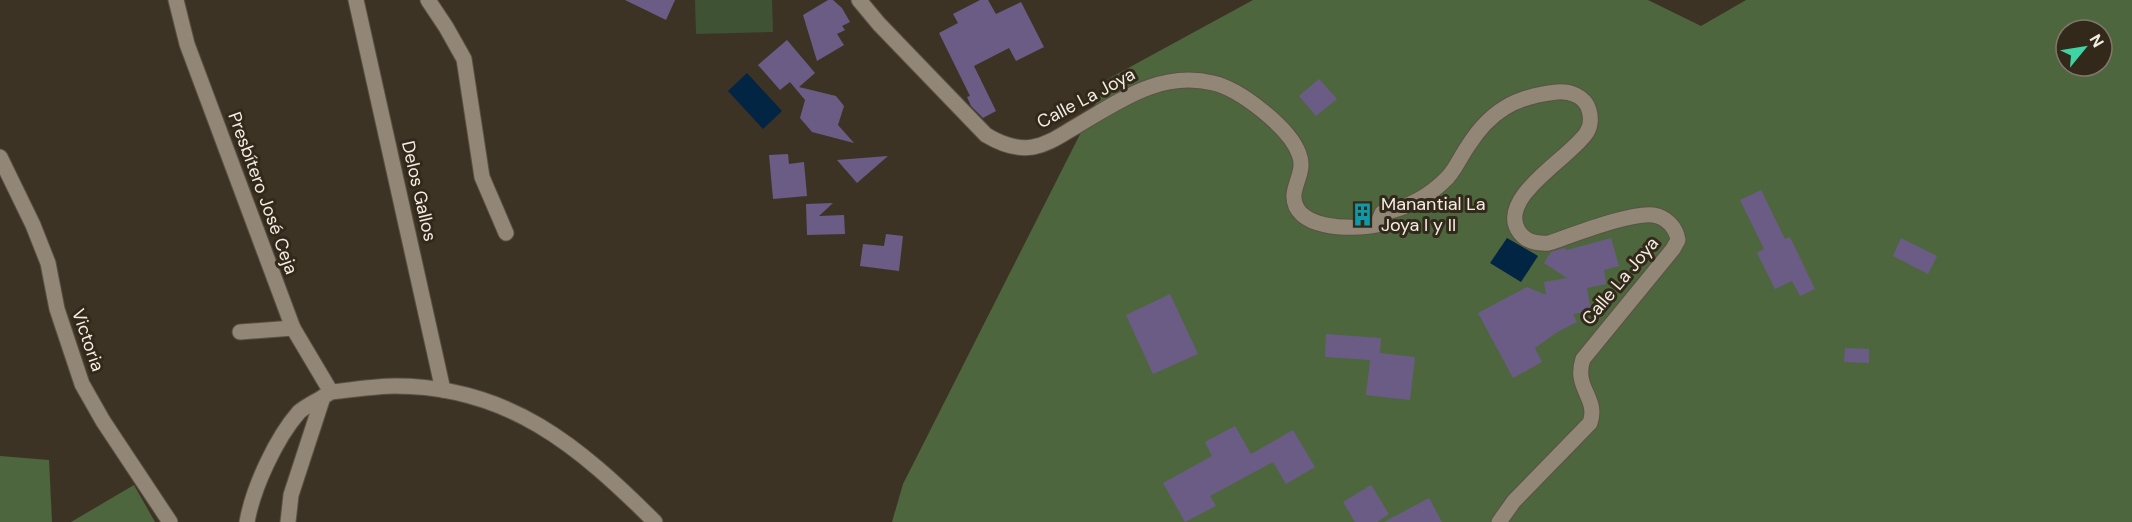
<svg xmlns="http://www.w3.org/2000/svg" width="2132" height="522" viewBox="0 0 2132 522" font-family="'DM Sans',sans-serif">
	<rect width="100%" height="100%" fill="#3d3325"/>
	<path fill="#3f5233" d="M 695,0 L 772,0 L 773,32 L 696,34 Z"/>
	<g fill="#4e663d" fill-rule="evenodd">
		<path d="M 1253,0 L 1648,0 L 1701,26 L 1746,0 L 2132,0 L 2132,522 L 892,522 L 903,484 L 1108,79 ZM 2066,30 L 2102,30 L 2102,66 L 2066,66 Z"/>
		<path d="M 0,456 L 49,460 L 52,522 L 0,522 Z"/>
		<path d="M 134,485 L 155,522 L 71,522 Z"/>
	</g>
	<g fill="#012543">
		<path d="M 747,73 L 782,111 L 763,129 L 728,91 Z"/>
		<path d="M 1507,238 L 1538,256 L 1521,282 L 1490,263 Z"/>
	</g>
	<g fill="#6b5c86">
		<path d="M 625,0 L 675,0 L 666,20 Z"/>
		<path d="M 828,0 L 833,0 L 842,8 L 850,22 L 842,26 L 845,30 L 837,34 L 844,45 L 817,61 L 803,15 Z"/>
		<path d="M 980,0 L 988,0 L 996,14 L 1021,2 L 1044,47 L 1016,61 L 1009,48 L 974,66 L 996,111 L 983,118 L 971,106 L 967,97 L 970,96 L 939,33 L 958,23 L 953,14 Z"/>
		<path d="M 787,40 L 815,73 L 799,87 L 836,96 L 844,106 L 838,125 L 854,143 L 812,132 L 800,118 L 805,100 L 790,82 L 780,90 L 758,65 Z"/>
		<path d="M 1319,79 L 1337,99 L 1316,116 L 1299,96 Z"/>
		<path d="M 788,154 L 789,164 L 804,162 L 807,196 L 773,199 L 769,155 Z"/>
		<path d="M 888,156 L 857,183 L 837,160 Z"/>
		<path d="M 1761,190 L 1785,239 L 1790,237 L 1815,289 L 1800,296 L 1792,281 L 1775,289 L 1757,253 L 1764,249 L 1740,200 Z"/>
		<path d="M 833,203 L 819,216 L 844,215 L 845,234 L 807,235 L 806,204 Z"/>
		<path d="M 886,234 L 903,236 L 899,271 L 860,266 L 863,244 L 884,246 Z"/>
		<path d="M 1611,238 L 1619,266 L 1604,270 L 1606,284 L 1587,288 L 1591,311 L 1573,314 L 1577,322 L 1559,331 L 1535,348 L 1542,362 L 1513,378 L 1478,313 L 1527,287 L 1546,295 L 1544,282 L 1567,278 L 1544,263 L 1551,252 L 1564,248 L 1567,250 Z"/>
		<path d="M 1901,238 L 1937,256 L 1928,274 L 1893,256 Z"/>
		<path d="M 1170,294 L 1198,354 L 1153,374 L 1126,315 Z"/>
		<path d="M 1326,334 L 1381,338 L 1380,353 L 1415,357 L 1410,400 L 1366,395 L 1370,360 L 1325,357 Z"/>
		<path d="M 1845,348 L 1869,349 L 1869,363 L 1844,362 Z"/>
		<path d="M 1235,426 L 1251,454 L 1293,430 L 1315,467 L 1286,484 L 1273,462 L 1210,496 L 1216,506 L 1185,522 L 1163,483 L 1212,456 L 1205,442 Z"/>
		<path d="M 1371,485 L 1389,514 L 1377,522 L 1355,522 L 1343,502 Z"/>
		<path d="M 1429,498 L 1442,522 L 1384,522 Z"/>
	</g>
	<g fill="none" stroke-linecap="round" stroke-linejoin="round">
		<defs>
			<g id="street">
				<path d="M 176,0 L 187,44 L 293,328 L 331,392"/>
				<path d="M 356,0 L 443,390"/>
				<path d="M 428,0 L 446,27 L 464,59 L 482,177 L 506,233"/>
				<path d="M 859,0 L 879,24 L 986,135 C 1001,144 1016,150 1033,147 C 1049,144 1061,135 1075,127 C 1118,102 1160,70 1213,83 C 1240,89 1290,128 1299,154 C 1305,169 1296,180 1294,194 C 1291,230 1353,230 1377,225 L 1382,213 C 1407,208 1430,196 1448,177 C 1456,168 1461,156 1468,146 C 1490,111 1516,96 1557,92 C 1570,91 1585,96 1589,110 C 1591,117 1591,126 1587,132 C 1573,156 1498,196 1518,230 C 1525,242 1536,244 1549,243 C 1573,235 1631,212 1653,215 C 1666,217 1676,227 1678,240 L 1673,249 L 1583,359 C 1573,388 1599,398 1590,423 L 1514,501 L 1499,522"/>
				<path d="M 0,157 L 33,225 L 48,263 L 57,309 L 82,384 L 103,421 L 170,522"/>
				<path d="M 240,332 L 293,328"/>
				<path d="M 247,522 C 253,488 276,438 299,412 C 306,406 315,402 323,397"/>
				<path d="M 288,522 L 291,495 L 323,397 L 331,392 C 352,390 374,386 395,386 C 508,386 579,446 655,522"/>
			</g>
		</defs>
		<use href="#street" stroke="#5a5245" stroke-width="17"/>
		<use href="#street" stroke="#928676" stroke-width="15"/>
	</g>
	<defs>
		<symbol id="building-bare" viewBox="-9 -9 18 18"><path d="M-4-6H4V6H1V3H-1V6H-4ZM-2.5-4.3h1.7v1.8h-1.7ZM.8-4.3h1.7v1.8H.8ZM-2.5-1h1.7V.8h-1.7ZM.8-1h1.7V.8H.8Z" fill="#0f9aa8" stroke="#33291b" stroke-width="2.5" paint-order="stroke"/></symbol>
	</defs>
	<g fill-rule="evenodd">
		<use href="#building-bare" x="1346" y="198" width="33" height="33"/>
	</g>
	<g text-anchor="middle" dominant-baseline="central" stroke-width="6" stroke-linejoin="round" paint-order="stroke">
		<g font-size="18" fill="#f4ede4" stroke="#33291b">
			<text transform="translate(1086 98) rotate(-28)">Calle La Joya</text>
			<text transform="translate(419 191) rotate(77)">Delos Gallos</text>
			<text transform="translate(263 193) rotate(70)">Presbítero José Ceja</text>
			<text transform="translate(1620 281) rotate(-50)">Calle La Joya</text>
			<text transform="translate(88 340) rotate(71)">Victoria</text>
		</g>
		<g font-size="18" fill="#f4ede4" stroke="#33291b" text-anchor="start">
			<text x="1381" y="204">Manantial La<tspan x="1381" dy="21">Joya I y II</tspan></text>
		</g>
	</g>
	<g transform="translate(2084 48) rotate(60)"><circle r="28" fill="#33291b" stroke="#80776b" stroke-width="1.5"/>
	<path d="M0-4.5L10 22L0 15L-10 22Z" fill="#3ed4a3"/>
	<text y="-9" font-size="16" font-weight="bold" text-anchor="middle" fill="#f4ede4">N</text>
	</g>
</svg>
